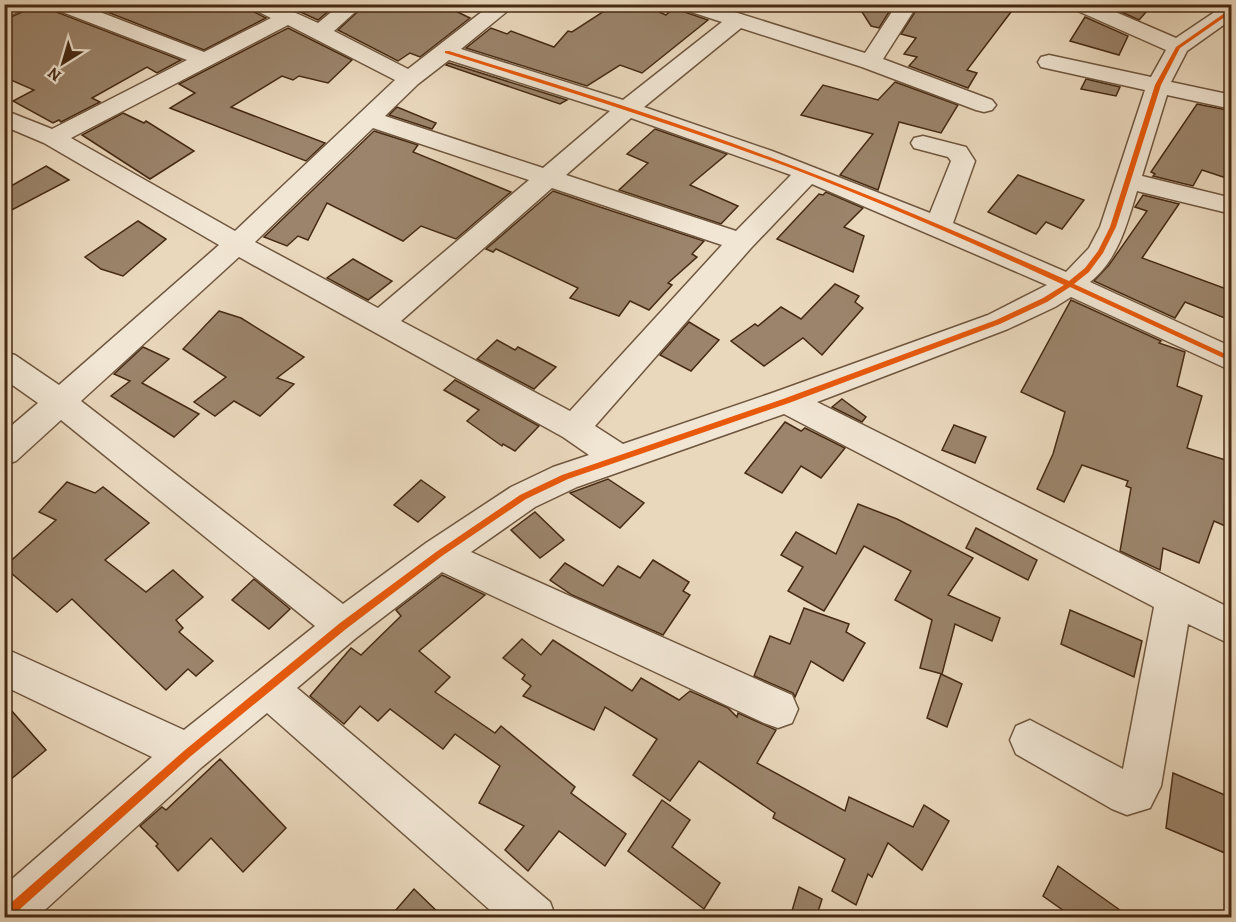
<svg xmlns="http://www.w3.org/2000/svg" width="1236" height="922" font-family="Alegreya,serif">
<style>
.building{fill:#9b846b;stroke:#462a13;stroke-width:1.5}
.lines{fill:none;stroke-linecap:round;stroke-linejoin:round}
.minor-casing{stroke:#6f563e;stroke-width:3}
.minor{fill:#f1e6d4;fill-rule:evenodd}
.cycleway-casing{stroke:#f1e6d4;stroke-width:3}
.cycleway{fill:#e8590c;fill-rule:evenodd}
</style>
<rect width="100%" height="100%" fill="#ead8bd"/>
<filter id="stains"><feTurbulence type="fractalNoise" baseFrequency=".00333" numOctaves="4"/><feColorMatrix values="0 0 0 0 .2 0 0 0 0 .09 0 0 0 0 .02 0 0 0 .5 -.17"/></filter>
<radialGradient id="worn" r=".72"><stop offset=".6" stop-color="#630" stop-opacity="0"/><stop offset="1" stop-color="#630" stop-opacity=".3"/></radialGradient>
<g class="building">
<polygon points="31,4 47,4 51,10 181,60 157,73 147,67 92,98 100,102 61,122 59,120 53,123 13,101 34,90 4,77 4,20 27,10"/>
<polygon points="87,4 246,4 250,10 266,18 204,50"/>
<polygon points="283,4 337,4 318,20"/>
<polygon points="366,4 401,4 411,7 416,4 441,4 470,18 420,57 410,53 398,61 338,30"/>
<polygon points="615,4 641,4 666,15 673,8 708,20 642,73 620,65 587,86 466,48 491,28 507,34 511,31 554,47 568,31 572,32"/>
<polygon points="857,4 894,4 879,28 871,26"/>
<polygon points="920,4 1017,4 967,70 977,73 968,88 909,66 917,57 904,54 916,38 901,34"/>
<polygon points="1104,4 1153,4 1139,20"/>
<polygon points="1085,17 1128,36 1119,55 1070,41"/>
<polygon points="288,28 352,60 328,83 299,76 293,80 282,76 231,107 325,143 306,161 170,108 195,93 179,84"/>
<polygon points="449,63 567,100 560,104 446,65"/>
<polygon points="1086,79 1120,87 1116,96 1081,89"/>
<polygon points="895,82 958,105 941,133 899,122 878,190 840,175 873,134 801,115 823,85 878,100"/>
<polygon points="1197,104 1232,111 1232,180 1202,170 1193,186 1153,176 1155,174 1151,172"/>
<polygon points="397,107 436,123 432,129 389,115"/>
<polygon points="123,113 144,123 146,121 194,151 150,179 82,135"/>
<polygon points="655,129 727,154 690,185 738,206 721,224 619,190 648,163 627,154"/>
<polygon points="374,131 418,145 413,152 511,192 456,239 421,226 403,241 327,203 308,240 298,236 287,246 264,237"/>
<polygon points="46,166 69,180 4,214 4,190"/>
<polygon points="1018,175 1084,200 1062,229 1046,222 1036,234 988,212"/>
<polygon points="553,191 600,207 704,241 692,254 697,257 668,283 672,285 649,310 630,301 619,316 570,298 578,288 496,249 493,252 486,249"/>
<polygon points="826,192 863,208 844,227 864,236 853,272 777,239 819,194 823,195"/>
<polygon points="1143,195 1179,204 1142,258 1232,291 1232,321 1185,302 1175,318 1094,281 1109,265 1147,211 1135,207"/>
<polygon points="138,221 166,239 123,276 101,269 85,257"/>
<polygon points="353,259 392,281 368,300 327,278"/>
<polygon points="835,284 859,296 855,302 863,308 822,355 803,338 764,366 731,341 755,324 758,326 781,307 801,319"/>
<polygon points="1071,300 1161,341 1159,343 1185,352 1177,386 1202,396 1187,448 1232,462 1232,529 1214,521 1199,563 1163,548 1160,570 1120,551 1131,488 1126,486 1128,481 1082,465 1064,502 1037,489 1053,454 1065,412 1021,392"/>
<polygon points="219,311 241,318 304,357 277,378 294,384 260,416 234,401 215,416 194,402 226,377 183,349"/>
<polygon points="689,322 719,340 691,371 660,355"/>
<polygon points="497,340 515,350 518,347 556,367 534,389 477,359"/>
<polygon points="143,347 169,359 142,383 199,414 174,437 111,396 130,381 114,374"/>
<polygon points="455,380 539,426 515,451 503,444 502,446 467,421 479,410 444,390"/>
<polygon points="842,399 866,417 862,422 832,407"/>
<polygon points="785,422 801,431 805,428 845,448 821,478 801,466 782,493 745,473"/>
<polygon points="954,425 986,437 975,463 942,450"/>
<polygon points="608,479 644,503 620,528 570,493"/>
<polygon points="421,480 445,497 418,522 394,505"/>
<polygon points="67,482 95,493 103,487 149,523 105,560 146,592 173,570 203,597 176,620 183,628 179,632 213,661 196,676 188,669 166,690 72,599 57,612 4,567 56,520 39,512"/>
<polygon points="858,504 897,519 973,558 948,595 1000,618 992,641 955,624 942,674 920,668 932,620 895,600 911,571 864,546 824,611 788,591 803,567 781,555 796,532 836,554"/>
<polygon points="535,512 564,540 540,558 511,530"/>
<polygon points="976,528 1037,560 1028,580 966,548"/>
<polygon points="653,560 689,582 683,591 690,595 663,635 572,595 550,580 565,563 603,586 618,566 640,578"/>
<polygon points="442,575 485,595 419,651 450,677 435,692 495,733 501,726 575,787 571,793 626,834 605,866 559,831 528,871 505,850 524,826 479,803 500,766 455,734 443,749 390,709 378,721 360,706 344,724 310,696 351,648 361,655 401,616 396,610"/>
<polygon points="254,579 290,609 269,629 232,600"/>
<polygon points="804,608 849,624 846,632 865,643 843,681 811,661 795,697 793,693 754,676 770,636 790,644"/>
<polygon points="1070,610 1142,641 1134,677 1061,644"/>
<polygon points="522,639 541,655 553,640 632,691 641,678 679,700 690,691 728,708 737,717 738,713 776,730 757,763 845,811 849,797 913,827 924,805 949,821 922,870 888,843 872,877 868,874 856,905 832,891 845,859 773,818 775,813 699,761 670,801 633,775 657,739 605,707 594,730 523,696 531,686 522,679 525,675 503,658"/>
<polygon points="941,674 962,684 947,727 927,718"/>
<polygon points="4,702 46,750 4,785"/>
<polygon points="220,759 286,828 243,872 211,838 178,871 156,846 158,844 140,826 162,807 166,810"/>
<polygon points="1173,773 1232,798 1232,856 1166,828"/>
<polygon points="662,800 690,820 672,847 720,883 704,909 628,851"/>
<polygon points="1058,866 1131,918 1074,918 1043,896"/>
<polygon points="799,887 822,899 816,918 804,918 792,911"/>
<polygon points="414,889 444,918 389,918"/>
</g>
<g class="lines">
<g class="minor-casing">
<g id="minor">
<polygon points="4,4 29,4 26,8 4,18"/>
<path d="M49,4H79L204,52L271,18L251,8L248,4H276L318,23L341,4H364L334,31L408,69L492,4H516L461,49L623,100L722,22L679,8L676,4H709L865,53L897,4H918L883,59L992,100L996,105L992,110L984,112L976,110L862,67L741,28L644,107L772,151L930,213L951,161L948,157L914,148L911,143L914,138L923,136L966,147L975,161L953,223L1066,272L1089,248L1100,227L1145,90L1041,67L1038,62L1041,57L1049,55L1151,77L1166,50L1071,8L1068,4H1097L1176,38L1225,5L1232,4V19L1187,51L1171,82L1232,95V109L1167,95L1142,176L1232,198V214L1137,191C1127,224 1118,260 1090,282L1232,347V371L1071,297L1055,307L1008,329L817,402L1232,609V645L1188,624L1161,786L1150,808L1127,815L1112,809L1016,754L1010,740L1016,726L1030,720L1123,769L1154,607L784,414L577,487L535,507L471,552L792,695L798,709L792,723L778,728L764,723L442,572L356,638L297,688L550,902L556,918H499L267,713L202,767L36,918H4V886L152,757L4,686V648L184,730L315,626L61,420L16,461L4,465V432L38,403L4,379V352L15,355L59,385L219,245L44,143L4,126V110L52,129L187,60L52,8ZM288,25L395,80L235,231L71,138ZM449,60L610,111L543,168L385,116L418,84ZM631,118L791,175L736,231L566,175ZM373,128L529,180L378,308L255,242ZM812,184L1047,285L988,315L775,392L623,444L595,426L751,248ZM552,188L722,245L570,411L401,321ZM239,257L563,437L589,455L553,467L511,487L426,543L343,604L81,401Z"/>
</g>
</g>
<use href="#minor" class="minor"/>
<g class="cycleway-casing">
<path id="cycleway" d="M1232,8V12L1180,48L1161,85L1116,227L1103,253L1089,272L1074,284L1232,357V362L1070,287L1047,302L1000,324L789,403L568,479L526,499L442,556L346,629L191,756L10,918H4V909L185,750L340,623L436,552L520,495L562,475L783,399L996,320L1043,298L1064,285C964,239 864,195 761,157C657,119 551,86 445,53V51H449C555,84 663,117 767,156C870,194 969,237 1069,281L1085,268L1098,251L1110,227L1155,85L1176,47Z"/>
</g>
<use href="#cycleway" class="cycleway"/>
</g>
<rect width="1236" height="922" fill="none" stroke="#ead8bd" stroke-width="24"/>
<rect x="6" y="6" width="1224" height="910" fill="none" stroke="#462a13" stroke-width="3"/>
<rect x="12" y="12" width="1212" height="898" fill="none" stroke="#462a13" stroke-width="1.5"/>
<g transform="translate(63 63) rotate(217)" stroke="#f1e6d4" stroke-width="4.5" paint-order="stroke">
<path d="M0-4.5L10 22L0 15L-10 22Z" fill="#462a13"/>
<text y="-9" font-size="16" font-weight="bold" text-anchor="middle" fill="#462a13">N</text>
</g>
<rect width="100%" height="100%" filter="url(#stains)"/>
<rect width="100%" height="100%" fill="url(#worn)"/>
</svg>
